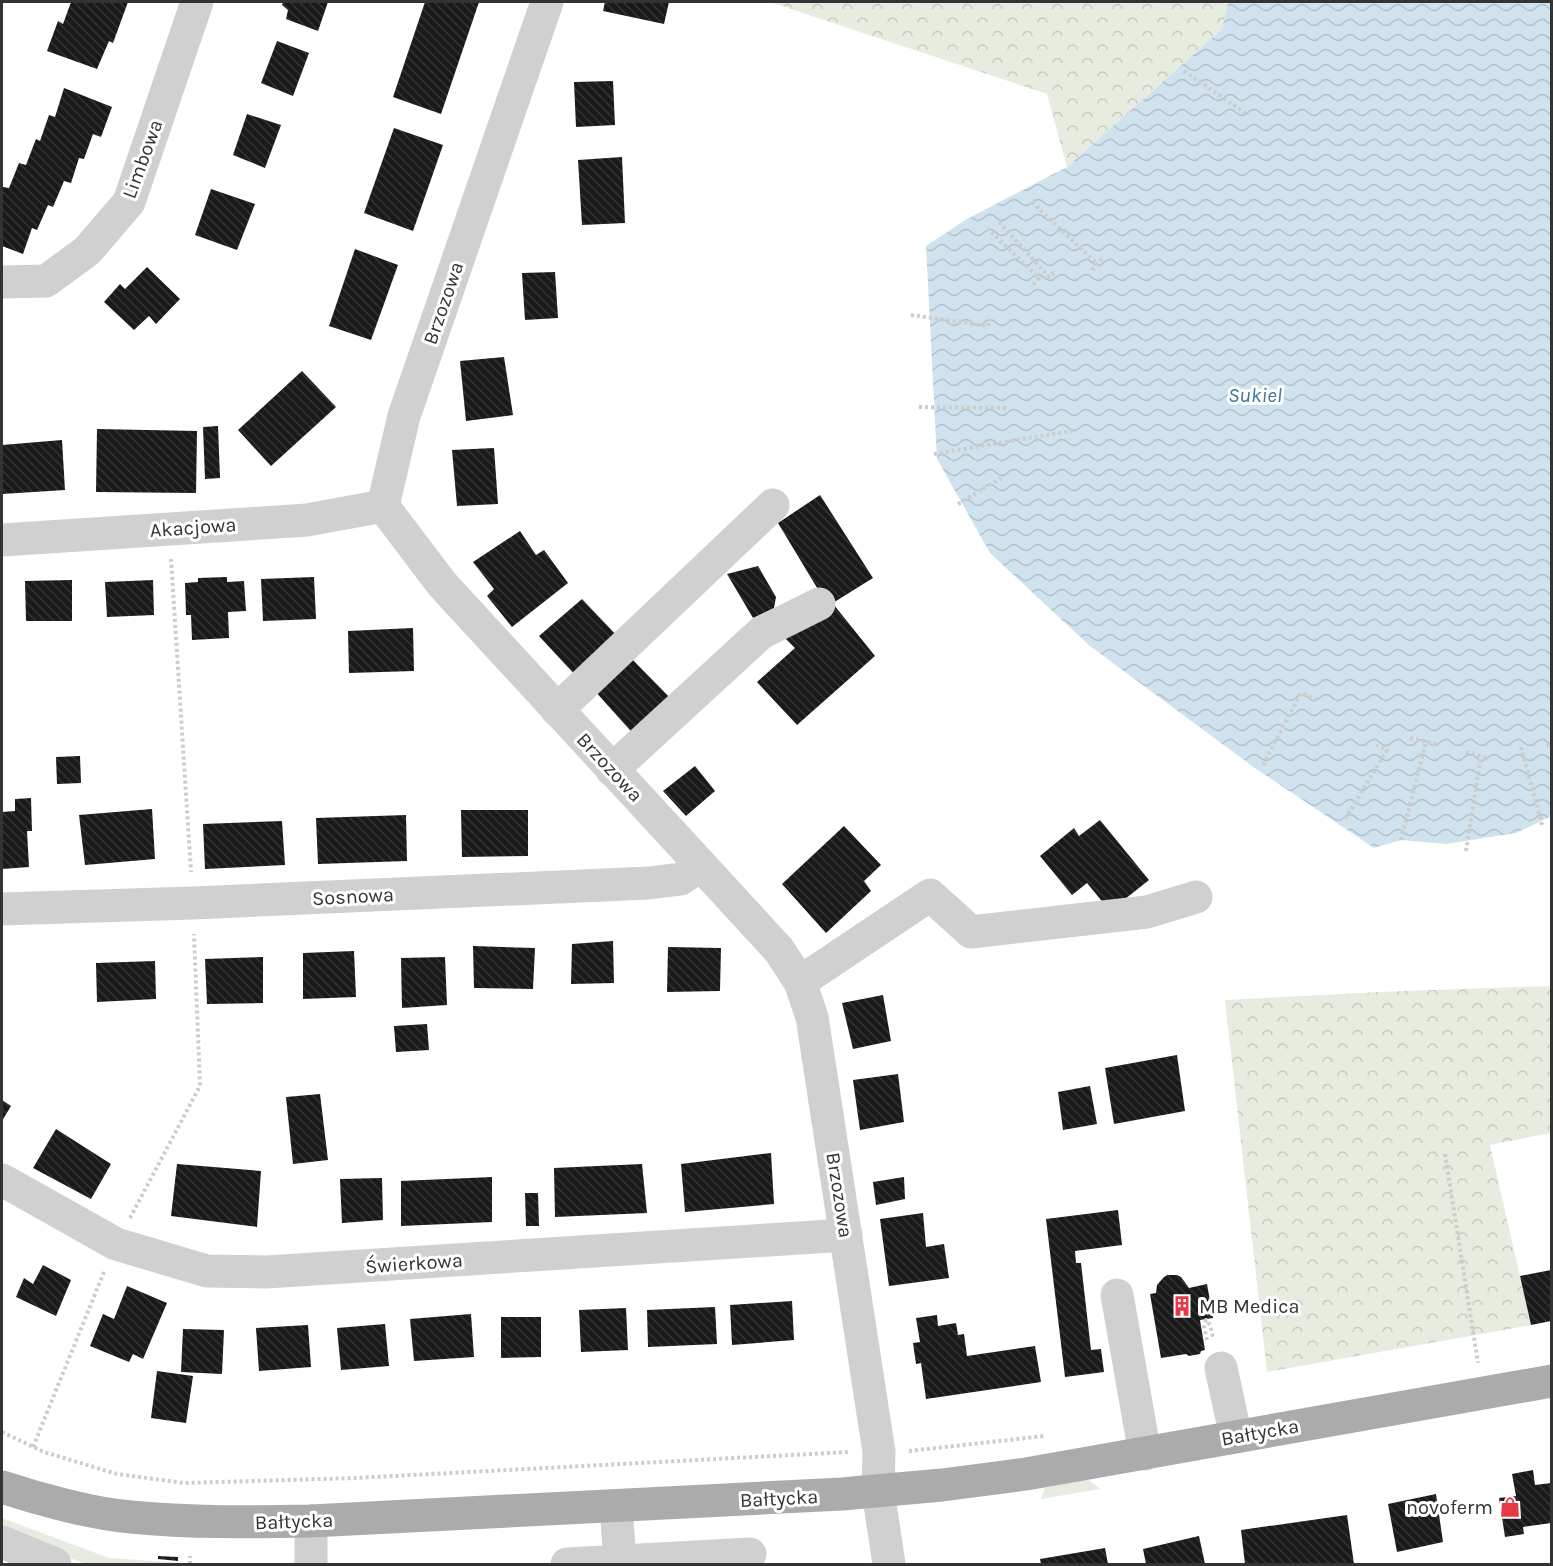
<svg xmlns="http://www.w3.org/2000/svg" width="1553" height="1566" font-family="Karla,sans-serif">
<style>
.grass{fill:#e6ecdf}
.forest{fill:url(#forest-crowns)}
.water{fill:url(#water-waves)}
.building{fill:url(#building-back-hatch)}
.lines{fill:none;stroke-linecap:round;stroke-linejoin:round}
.path{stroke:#cdcdcd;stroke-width:4;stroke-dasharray:3 3;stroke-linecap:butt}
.minor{stroke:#d0d0d0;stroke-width:33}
.major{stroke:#ababab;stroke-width:33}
.labels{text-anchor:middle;stroke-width:6;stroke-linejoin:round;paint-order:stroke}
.street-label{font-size:20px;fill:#333;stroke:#fff}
.poi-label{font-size:20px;fill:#333;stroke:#fff;text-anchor:start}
.water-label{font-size:21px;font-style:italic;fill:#3f7597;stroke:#fff}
</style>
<defs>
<pattern id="forest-crowns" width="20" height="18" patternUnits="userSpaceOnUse" patternTransform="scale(1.5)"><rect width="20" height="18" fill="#e6ecdf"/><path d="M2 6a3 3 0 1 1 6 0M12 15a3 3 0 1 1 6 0" fill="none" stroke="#c6cbc0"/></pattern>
<pattern id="water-waves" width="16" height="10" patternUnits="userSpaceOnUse" patternTransform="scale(1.5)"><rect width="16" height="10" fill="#cfe2ee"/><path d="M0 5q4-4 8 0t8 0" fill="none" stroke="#b2c2cd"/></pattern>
<pattern id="building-back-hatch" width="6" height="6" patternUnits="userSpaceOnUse" patternTransform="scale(1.5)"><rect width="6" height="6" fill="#1a1a1a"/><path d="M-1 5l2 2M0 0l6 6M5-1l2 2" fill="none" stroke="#333"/></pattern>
</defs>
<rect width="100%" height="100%" fill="#fff"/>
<g class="grass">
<polygon points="1086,1478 1100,1489 1041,1499 1045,1488"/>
<polygon points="2,1518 109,1558 196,1564 83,1563 2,1532"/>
</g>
<g class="forest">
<polygon points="770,2 1228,2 1222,29 1067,167 1047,94"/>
<polygon points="1551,986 1551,1133 1490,1145 1531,1325 1267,1372 1225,1000 1378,992"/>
</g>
<polygon class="water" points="1228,2 1551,2 1552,816 1516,833 1446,844 1401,840 1374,848 1252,766 1090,646 990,553 937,459 926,246 967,219 1067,167 1222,29"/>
<g class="building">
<polygon points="71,2 128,2 113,43 109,41 97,69 47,51 58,21 63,24"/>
<polygon points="283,2 328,2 318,31 286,19 288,10 282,5"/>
<polygon points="425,2 479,2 441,114 393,97"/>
<polygon points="605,2 669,2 664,24 603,11"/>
<polygon points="277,41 309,53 293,96 261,83"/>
<polygon points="613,81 615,125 576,127 574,82"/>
<polygon points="64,88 112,107 101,137 93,134 84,159 79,158 71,183 64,181 53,207 48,205 37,230 32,228 23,254 2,246 2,191 3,187 9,188 19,163 26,165 36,139 40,141 49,115 55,117"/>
<polygon points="247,114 281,125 265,168 233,155"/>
<polygon points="394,128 443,145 413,231 364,213"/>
<polygon points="622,157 625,223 582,225 578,160"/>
<polygon points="211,189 255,204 237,250 195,235"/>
<polygon points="355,249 398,265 371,340 329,326"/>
<polygon points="147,267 180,299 156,324 149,316 134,330 104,302 120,284 125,289"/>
<polygon points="555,272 558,318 525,320 522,273"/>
<polygon points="504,357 513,415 466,421 460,361"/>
<polygon points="302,371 336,407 271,466 238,430"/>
<polygon points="218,426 220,478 205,479 203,427"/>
<polygon points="97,429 197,431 196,493 96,492"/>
<polygon points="62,440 65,490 2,494 2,445"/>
<polygon points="494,448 498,504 457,506 452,450"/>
<polygon points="820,495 873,578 828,606 778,523"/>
<polygon points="520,531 536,555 544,550 568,583 512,627 487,596 494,589 473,562"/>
<polygon points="758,566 776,597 774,608 753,618 727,574"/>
<polygon points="227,577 227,582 244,581 246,611 228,612 229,638 192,640 191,615 186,615 185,583 198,582 198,578"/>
<polygon points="314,577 316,619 263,621 261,579"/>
<polygon points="72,580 72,621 26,621 25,581"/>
<polygon points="153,580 154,615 107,617 105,582"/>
<polygon points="582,599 620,639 577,677 539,636"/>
<polygon points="834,605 875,656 797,725 757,682 795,648 782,635"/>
<polygon points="413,628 414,671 349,673 348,631"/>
<polygon points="631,658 676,704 637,738 594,690"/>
<polygon points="80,756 81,783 57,784 56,757"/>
<polygon points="695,766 715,791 686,816 663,791"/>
<polygon points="31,798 32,831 27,831 29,867 2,869 2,812 15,811 15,799"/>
<polygon points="152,809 155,859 85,865 79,815"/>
<polygon points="461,810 528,810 528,856 462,857"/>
<polygon points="406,815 407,861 318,864 316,818"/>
<polygon points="1100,820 1149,880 1110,911 1087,883 1072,895 1040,856 1074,828 1079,836"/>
<polygon points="282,821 285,865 205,869 203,824"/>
<polygon points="844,826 881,865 864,881 871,891 826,933 782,884"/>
<polygon points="613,941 614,983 571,984 572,944"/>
<polygon points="473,946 535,948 533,989 474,988"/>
<polygon points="668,947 721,948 720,991 667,992"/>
<polygon points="354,951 356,997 303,999 303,953"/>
<polygon points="263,957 263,1003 207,1004 205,959"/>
<polygon points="445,957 447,1005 402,1008 401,958"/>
<polygon points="155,961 156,999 97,1002 96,963"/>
<polygon points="883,995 891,1041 853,1049 842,1003"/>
<polygon points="427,1024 429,1050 396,1052 394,1026"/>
<polygon points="1177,1055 1185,1111 1114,1124 1105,1068"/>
<polygon points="898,1074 904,1122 860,1130 853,1080"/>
<polygon points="1090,1086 1097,1124 1063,1130 1058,1092"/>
<polygon points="320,1094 328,1160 293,1164 286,1097"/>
<polygon points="2,1100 11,1106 2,1121"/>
<polygon points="56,1129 111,1164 91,1199 33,1168"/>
<polygon points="771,1153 774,1204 685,1212 681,1164"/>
<polygon points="177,1164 261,1171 257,1227 171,1216"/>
<polygon points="642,1164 647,1213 555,1217 554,1168"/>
<polygon points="492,1177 492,1222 401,1226 401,1181"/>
<polygon points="904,1177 905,1199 876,1205 873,1182"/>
<polygon points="382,1178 383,1220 342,1223 340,1179"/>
<polygon points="525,1193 538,1193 539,1226 526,1226"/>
<polygon points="1118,1210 1122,1245 1075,1251 1076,1263 1081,1263 1091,1350 1101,1349 1104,1372 1065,1377 1046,1219"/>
<polygon points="923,1213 926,1247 944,1244 949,1278 889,1286 880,1219"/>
<polygon points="43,1265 71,1280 56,1316 16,1297 24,1278 33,1284"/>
<polygon points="1551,1270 1551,1321 1531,1325 1520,1276"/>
<polygon points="1167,1275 1177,1275 1181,1277 1189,1288 1207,1284 1213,1318 1200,1320 1205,1350 1201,1351 1200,1354 1189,1356 1186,1354 1161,1358 1150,1294 1156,1293 1157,1285 1163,1278"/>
<polygon points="127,1286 167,1303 143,1359 133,1354 129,1362 90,1346 103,1314 114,1319"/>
<polygon points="792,1301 794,1340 732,1345 730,1305"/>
<polygon points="715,1307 717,1344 648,1347 647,1310"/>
<polygon points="626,1308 628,1350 581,1352 579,1310"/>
<polygon points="471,1314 474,1357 414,1361 410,1319"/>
<polygon points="937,1315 938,1326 956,1323 958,1335 964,1334 967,1356 1035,1346 1041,1382 926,1399 921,1363 916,1364 913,1343 920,1342 916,1318"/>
<polygon points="501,1317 541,1317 541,1357 501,1358"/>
<polygon points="385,1324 389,1366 341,1370 337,1328"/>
<polygon points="308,1325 311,1367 259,1371 256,1328"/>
<polygon points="183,1329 224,1330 222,1374 181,1372"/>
<polygon points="157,1371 193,1376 186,1423 151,1418"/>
<polygon points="1533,1470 1535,1485 1551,1483 1551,1523 1523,1527 1524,1534 1505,1537 1499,1498 1516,1496 1512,1474"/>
<polygon points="1436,1494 1443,1542 1397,1552 1388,1504"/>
<polygon points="1347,1515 1354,1564 1245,1564 1241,1530"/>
<polygon points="1199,1536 1205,1564 1146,1564 1143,1549"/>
<polygon points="1105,1548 1108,1564 1041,1564 1040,1559"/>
<polygon points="158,1556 178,1557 178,1561 158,1559"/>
</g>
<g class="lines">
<g class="path">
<polyline points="1184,71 1248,115"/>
<polyline points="1032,202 1097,264"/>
<polyline points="999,222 1049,277 1056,271"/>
<polyline points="987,228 1039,278 1031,287"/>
<polyline points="1092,270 1103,258"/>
<polyline points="911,315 988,326 990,319"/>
<polyline points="919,407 1007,408"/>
<polyline points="934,454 1077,430"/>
<polyline points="958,504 1001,478"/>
<polyline points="171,559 191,872"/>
<polyline points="1410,738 1439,745"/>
<polyline points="1547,746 1552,744"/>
<polyline points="1521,747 1542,825"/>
<polyline points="1466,752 1487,758"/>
<polyline points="1263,765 1301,693 1317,700"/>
<polyline points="1345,819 1387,750 1376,745"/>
<polyline points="1401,840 1426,742"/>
<polyline points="1466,851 1481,757"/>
<polyline points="1445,1154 1478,1363"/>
<polyline points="130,1218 200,1086 194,934"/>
<polyline points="1207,1340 1204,1326 1206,1320 1210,1325 1213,1338"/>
<polyline points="2,1432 44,1452 117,1474 184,1483 356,1478 848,1452"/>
<polyline points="33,1447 104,1272"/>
<polyline points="909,1451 1045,1436"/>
<polyline points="190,1564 190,1556"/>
</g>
<g class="minor">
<polyline points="547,2 404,416 383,506 442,584 779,950 800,982 812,1017 879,1452 878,1491 889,1564"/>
<polyline points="2,282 46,281 87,251 129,202 197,2"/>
<polyline points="2,540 307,520 383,506"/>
<polyline points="557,710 773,505"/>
<polyline points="612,770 761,633 819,604"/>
<polyline points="2,909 193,903 649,883 681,879 700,865"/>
<polyline points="800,982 930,895 971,932 1147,912 1196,897"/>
<polyline points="2,1180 116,1244 207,1271 266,1272 846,1235"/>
<polyline points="1117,1295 1145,1454"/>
<polyline points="1221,1368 1236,1437"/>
<polyline points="616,1507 620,1561"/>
<polyline points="311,1521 311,1564"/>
<polyline points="2,1542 55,1564"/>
<polyline points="567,1564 750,1554"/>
</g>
<path class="major" d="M2,1487C38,1499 93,1514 131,1517C191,1523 251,1522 311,1521L842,1494L942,1485L1026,1474L1552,1381"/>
</g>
<defs>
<g id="building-bare" transform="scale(1.62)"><path d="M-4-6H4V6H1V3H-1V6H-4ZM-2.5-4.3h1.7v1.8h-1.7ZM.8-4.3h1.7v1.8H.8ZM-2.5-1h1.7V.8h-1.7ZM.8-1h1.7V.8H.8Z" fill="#e63946" stroke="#fff" stroke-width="2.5" paint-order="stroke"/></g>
<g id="shop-bare" transform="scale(1.62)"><path d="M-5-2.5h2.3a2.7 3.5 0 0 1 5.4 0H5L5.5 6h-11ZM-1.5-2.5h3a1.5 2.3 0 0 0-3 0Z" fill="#e63946" stroke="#fff" stroke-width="2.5" paint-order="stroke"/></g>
</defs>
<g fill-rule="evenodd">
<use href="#building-bare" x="1182" y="1306"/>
<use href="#shop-bare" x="1510" y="1507"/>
</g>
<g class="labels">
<g class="street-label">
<text transform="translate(142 159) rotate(-70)" y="7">Limbowa</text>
<text transform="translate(443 303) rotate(-71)" y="7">Brzozowa</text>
<text transform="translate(193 527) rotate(-4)" y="7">Akacjowa</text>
<text transform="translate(610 767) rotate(47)" y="7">Brzozowa</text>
<text transform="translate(353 896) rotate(-3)" y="7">Sosnowa</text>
<text transform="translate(840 1195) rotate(81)" y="7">Brzozowa</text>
<text transform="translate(414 1263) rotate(-4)" y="7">Świerkowa</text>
<text transform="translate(1260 1432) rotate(-10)" y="7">Bałtycka</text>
<text transform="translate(779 1498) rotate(-3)" y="7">Bałtycka</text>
<text transform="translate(294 1521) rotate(-2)" y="7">Bałtycka</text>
</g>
<g class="poi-label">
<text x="1199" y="1313">MB Medica</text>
<text x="1493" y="1514" text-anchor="end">novoferm</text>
</g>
<g class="water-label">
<text x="1255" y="402">Sukiel</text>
</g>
</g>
<rect width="1553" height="1566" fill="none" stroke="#333333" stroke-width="6"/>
</svg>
